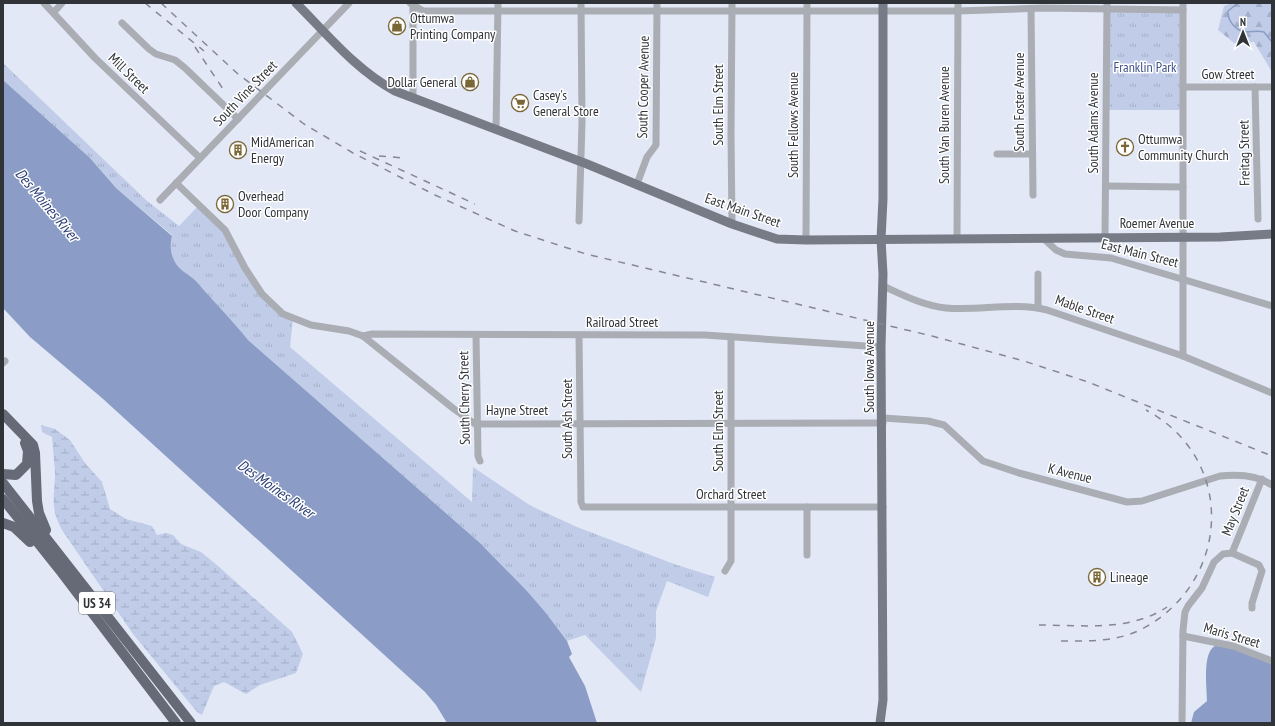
<svg xmlns="http://www.w3.org/2000/svg" width="1275" height="726" font-family="'PT Sans Narrow',sans-serif">
<style>
.grass{fill:url(#grass-tufts)}
.forest{fill:url(#forest-firs)}
.wetland{fill:url(#wetland-marsh)}
.water{fill:#8b9cc6}
.lines{fill:none;stroke-linecap:round;stroke-linejoin:round}
.stream{stroke:#8b9cc6;stroke-width:1.5}
.minor{stroke:#aaadb3;stroke-width:7}
.major{stroke:#777b86;stroke-width:9}
.highway{stroke:#656a76;stroke-width:10}
.rail{stroke:#848891;stroke-width:1.5;stroke-dasharray:7 7;stroke-linecap:butt}
.labels{text-anchor:middle;stroke-width:3;stroke-linejoin:round;paint-order:stroke}
.shield{fill:#fff;stroke:#6e7074;stroke-width:1}
.shield-label{font-size:13px;font-weight:bold;fill:#303338}
.poi-label{font-size:14px;fill:#303338;stroke:#fff;text-anchor:start}
.park-label{font-size:14px;fill:#3e5189;stroke:#fff}
.street-label{font-size:14px;fill:#303338;stroke:#fff}
.water-label{font-size:15px;font-style:italic;fill:#2e4076;stroke:#fff}
</style>
<defs>
<pattern id="grass-tufts" width="24" height="20" patternUnits="userSpaceOnUse"><rect width="24" height="20" fill="#c0cce8"/><path d="M3 7l-1-3M5 7V3M7 7l1-3M15 17l-1-3M17 17v-4M19 17l1-3" fill="none" stroke="#a5b0c8"/></pattern>
<pattern id="forest-firs" width="22" height="20" patternUnits="userSpaceOnUse"><rect width="22" height="20" fill="#c0cce8"/><path d="M5 1l3.5 6h-7zM16 11l3.5 6h-7z" fill="#a5b0c8"/></pattern>
<pattern id="wetland-marsh" width="20" height="14" patternUnits="userSpaceOnUse"><rect width="20" height="14" fill="#c0cce8"/><path d="M1 5h8M5 5V1M11 12h8M15 12V8" fill="none" stroke="#a5b0c8"/></pattern>
</defs>
<rect width="100%" height="100%" fill="#e2e8f6"/>
<g class="grass">
<polygon points="1107,9 1183,10 1183,110 1106,110"/>
<path d="M3,63L146,200L179,226L199,205L225,230L262,294L293,318L290,347L472,502L473,467L531,506L577,527L674,564L715,577L708,597L667,581L656,611V638L641,692L585,635L567,641L527,591L480,543L248,340C231,320 213,301 196,281C189,274 178,270 174,260C170,251 170,244 172,235L116,188L90,158L3,80Z"/>
</g>
<polygon class="forest" points="1232,3 1272,3 1272,72 1254,42 1234,43 1218,30 1224,6"/>
<path class="wetland" d="M41,425L55,429L70,440L85,463L102,482L110,509L126,519L152,526L157,535L166,533L173,535L181,544L201,552L218,566L292,632L303,654L296,673L260,685L246,694L224,682L214,686L202,715L197,712L133,634L62,530C49,506 55,497 55,472C54,460 53,449 52,437L42,432Z"/>
<g class="water">
<path d="M3,80L90,158L116,188L172,236C170,244 170,251 174,260C178,270 189,274 196,281C213,301 232,320 248,340L480,543L527,591L545,612L567,641L572,654L569,657L585,686L597,723H447L436,705L425,692L102,398L30,337L3,308Z"/>
<path d="M1215,646L1228,647L1272,663V723H1191L1194,712L1207,701C1207,687 1202,653 1215,646Z"/>
</g>
<g class="lines">
<path class="stream" d="M1238,3L1228,11C1227,19 1234,28 1241,31C1248,33 1257,30 1264,32L1272,42"/>
<g class="minor">
<polyline points="44,3 95,58 200,158"/>
<polyline points="410,3 423,11 958,11 1043,8 1183,10"/>
<polyline points="413,3 413,98"/>
<polyline points="732,3 731,134 732,224"/>
<polyline points="1031,9 1033,195"/>
<polyline points="54,12 62,3"/>
<polyline points="122,23 149,49 156,54 175,60 185,68 238,119"/>
<polyline points="1183,87 1272,87"/>
<polyline points="1255,87 1258,219"/>
<polyline points="496,130 498,3"/>
<polyline points="997,154 1032,154"/>
<polyline points="176,183 225,230 245,268 262,294 283,314 311,325 349,331 363,336 454,409 475,424 883,423"/>
<polyline points="637,184 647,157 656,145 657,3"/>
<polyline points="1106,186 1183,187"/>
<polyline points="160,200 349,3"/>
<polyline points="579,221 582,123 581,3"/>
<polyline points="1105,237 1107,3"/>
<polyline points="957,238 958,3"/>
<polyline points="1043,238 1056,250 1065,254 1111,258 1272,306"/>
<polyline points="806,240 807,3"/>
<polyline points="1038,274 1038,308"/>
<path d="M883,286C903,295 924,306 946,308C979,311 1015,302 1047,310L1183,356L1272,393"/>
<polyline points="476,335 478,456 480,461"/>
<polyline points="579,335 581,502 583,507 883,507"/>
<polyline points="363,336 372,334 705,335 881,347"/>
<polyline points="1183,356 1183,3"/>
<polyline points="3,363 5,361"/>
<path d="M883,418L928,421L944,425L983,461L1019,473L1127,502L1142,501L1220,476C1238,474 1257,475 1272,485"/>
<polyline points="807,507 807,555"/>
<polyline points="1232,553 1262,479"/>
<polyline points="725,571 731,561 731,337"/>
<polyline points="1183,636 1233,646 1272,661"/>
<polyline points="1182,723 1183,630 1185,612 1188,606 1202,588 1214,562 1223,554 1232,553 1259,565 1262,571 1252,603 1252,608"/>
</g>
<g class="major">
<path d="M296,3C327,34 356,70 395,91L587,164L732,224L777,239L806,240L1220,237L1272,234"/>
<polyline points="880,723 883,700 881,347 883,274 881,239 883,199 883,3"/>
</g>
<g class="highway">
<polyline points="3,414 33,445 35,453 37,501 39,513 46,530"/>
<polyline points="3,474 16,475 27,464 28,451 25,443"/>
<polyline points="3,483 191,723"/>
<polyline points="3,499 62,573 176,723"/>
<polyline points="3,523 14,527 30,542"/>
</g>
<g class="rail">
<polyline points="145,3 204,51"/>
<polyline points="161,3 238,74 304,124 353,153 435,195 515,231 586,254 932,336 1024,361 1088,382 1272,456"/>
<polyline points="195,47 223,89"/>
<polyline points="360,151 475,204"/>
<polyline points="379,156 404,158"/>
<path d="M1039,625C1081,625 1130,632 1167,607"/>
<path d="M1061,641C1089,641 1117,642 1142,629C1231,582 1237,459 1146,410"/>
</g>
</g>
<defs>
<g id="shop-ring" transform="scale(0.9)"><circle r="9.5" fill="#fff" stroke="#7b6736" stroke-width="1.5"/><path d="M-5-2.5h2.3a2.7 3.5 0 0 1 5.4 0H5L5.5 6h-11ZM-1.5-2.5h3a1.5 2.3 0 0 0-3 0Z" fill="#7b6736"/></g>
<g id="supermarket-ring" transform="scale(0.9)"><circle r="9.5" fill="#fff" stroke="#7b6736" stroke-width="1.5"/><path d="M-6-5.5h2.5l.6 2H6L4.5 2H-2.5L-4.4-4H-6ZM-1.5 3.2a1.3 1.3 0 1 0 .1 0ZM3 3.2a1.3 1.3 0 1 0 .1 0Z" fill="#7b6736"/></g>
<g id="church-ring" transform="scale(0.9)"><circle r="9.5" fill="#fff" stroke="#7b6736" stroke-width="1.5"/><path d="M-1.2-6h2.4v3.5h3.3v2.4h-3.3V6h-2.4V-.1h-3.3v-2.4h3.3Z" fill="#7b6736"/></g>
<g id="building-ring" transform="scale(0.9)"><circle r="9.5" fill="#fff" stroke="#7b6736" stroke-width="1.5"/><path d="M-4-6H4V6H1V3H-1V6H-4ZM-2.5-4.3h1.7v1.8h-1.7ZM.8-4.3h1.7v1.8H.8ZM-2.5-1h1.7V.8h-1.7ZM.8-1h1.7V.8H.8Z" fill="#7b6736"/></g>
</defs>
<g fill-rule="evenodd">
<use href="#shop-ring" x="397" y="26"/>
<use href="#shop-ring" x="470" y="82"/>
<use href="#supermarket-ring" x="520" y="103"/>
<use href="#church-ring" x="1125" y="147"/>
<use href="#building-ring" x="238" y="150"/>
<use href="#building-ring" x="225" y="204"/>
<use href="#building-ring" x="1097" y="577"/>
</g>
<g class="labels">
<rect class="shield" x="79" y="592" width="36" height="22" rx="3"/>
<g class="shield-label">
<text x="97" y="608">US 34</text>
</g>
<g class="poi-label">
<text x="410" y="23">Ottumwa<tspan x="410" dy="16">Printing Company</tspan></text>
<text x="457" y="87" text-anchor="end">Dollar General</text>
<text x="533" y="100">Casey's<tspan x="533" dy="16">General Store</tspan></text>
<text x="1138" y="144">Ottumwa<tspan x="1138" dy="16">Community Church</tspan></text>
<text x="251" y="147">MidAmerican<tspan x="251" dy="16">Energy</tspan></text>
<text x="238" y="201">Overhead<tspan x="238" dy="16">Door Company</tspan></text>
<text x="1110" y="582">Lineage</text>
</g>
<g class="park-label">
<text x="1145" y="72">Franklin Park</text>
</g>
<g class="street-label">
<text transform="translate(129 73) rotate(44)" y="5">Mill Street</text>
<text x="1228" y="79">Gow Street</text>
<text transform="translate(643 87) rotate(-89)" y="5">South Cooper Avenue</text>
<text transform="translate(245 93) rotate(-46)" y="5">South Vine Street</text>
<text transform="translate(1019 102) rotate(-90)" y="5">South Foster Avenue</text>
<text transform="translate(718 105) rotate(-90)" y="5">South Elm Street</text>
<text transform="translate(1093 123) rotate(-90)" y="5">South Adams Avenue</text>
<text transform="translate(793 125) rotate(-90)" y="5">South Fellows Avenue</text>
<text transform="translate(944 125) rotate(-90)" y="5">South Van Buren Avenue</text>
<text transform="translate(1244 153) rotate(-91)" y="5">Freitag Street</text>
<text transform="translate(743 210) rotate(19)" y="5">East Main Street</text>
<text x="1157" y="228">Roemer Avenue</text>
<text transform="translate(1140 253) rotate(14)" y="5">East Main Street</text>
<text transform="translate(1085 309) rotate(19)" y="5">Mable Street</text>
<text x="622" y="327">Railroad Street</text>
<text transform="translate(869 367) rotate(-90)" y="5">South Iowa Avenue</text>
<text transform="translate(464 398) rotate(-91)" y="5">South Cherry Street</text>
<text x="517" y="415">Hayne Street</text>
<text transform="translate(567 419) rotate(-90)" y="5">South Ash Street</text>
<text transform="translate(718 431) rotate(-90)" y="5">South Elm Street</text>
<text transform="translate(1070 473) rotate(14)" y="5">K Avenue</text>
<text x="731" y="499">Orchard Street</text>
<text transform="translate(1235 511) rotate(-68)" y="5">May Street</text>
<text transform="translate(1232 635) rotate(16)" y="5">Maris Street</text>
</g>
<g class="water-label">
<text transform="translate(47 205) rotate(50)" y="5">Des Moines River</text>
<text transform="translate(276 489) rotate(35)" y="5">Des Moines River</text>
</g>
</g>
<rect width="1275" height="726" fill="none" stroke="#303338" stroke-width="8"/>
<g transform="translate(1243 32)" stroke="#ffffff" stroke-width="3" paint-order="stroke">
<path d="M0-3L7 15L0 10L-7 15Z" fill="#303338"/>
<text y="-6" font-size="11" font-weight="bold" text-anchor="middle" fill="#303338">N</text>
</g>
</svg>
